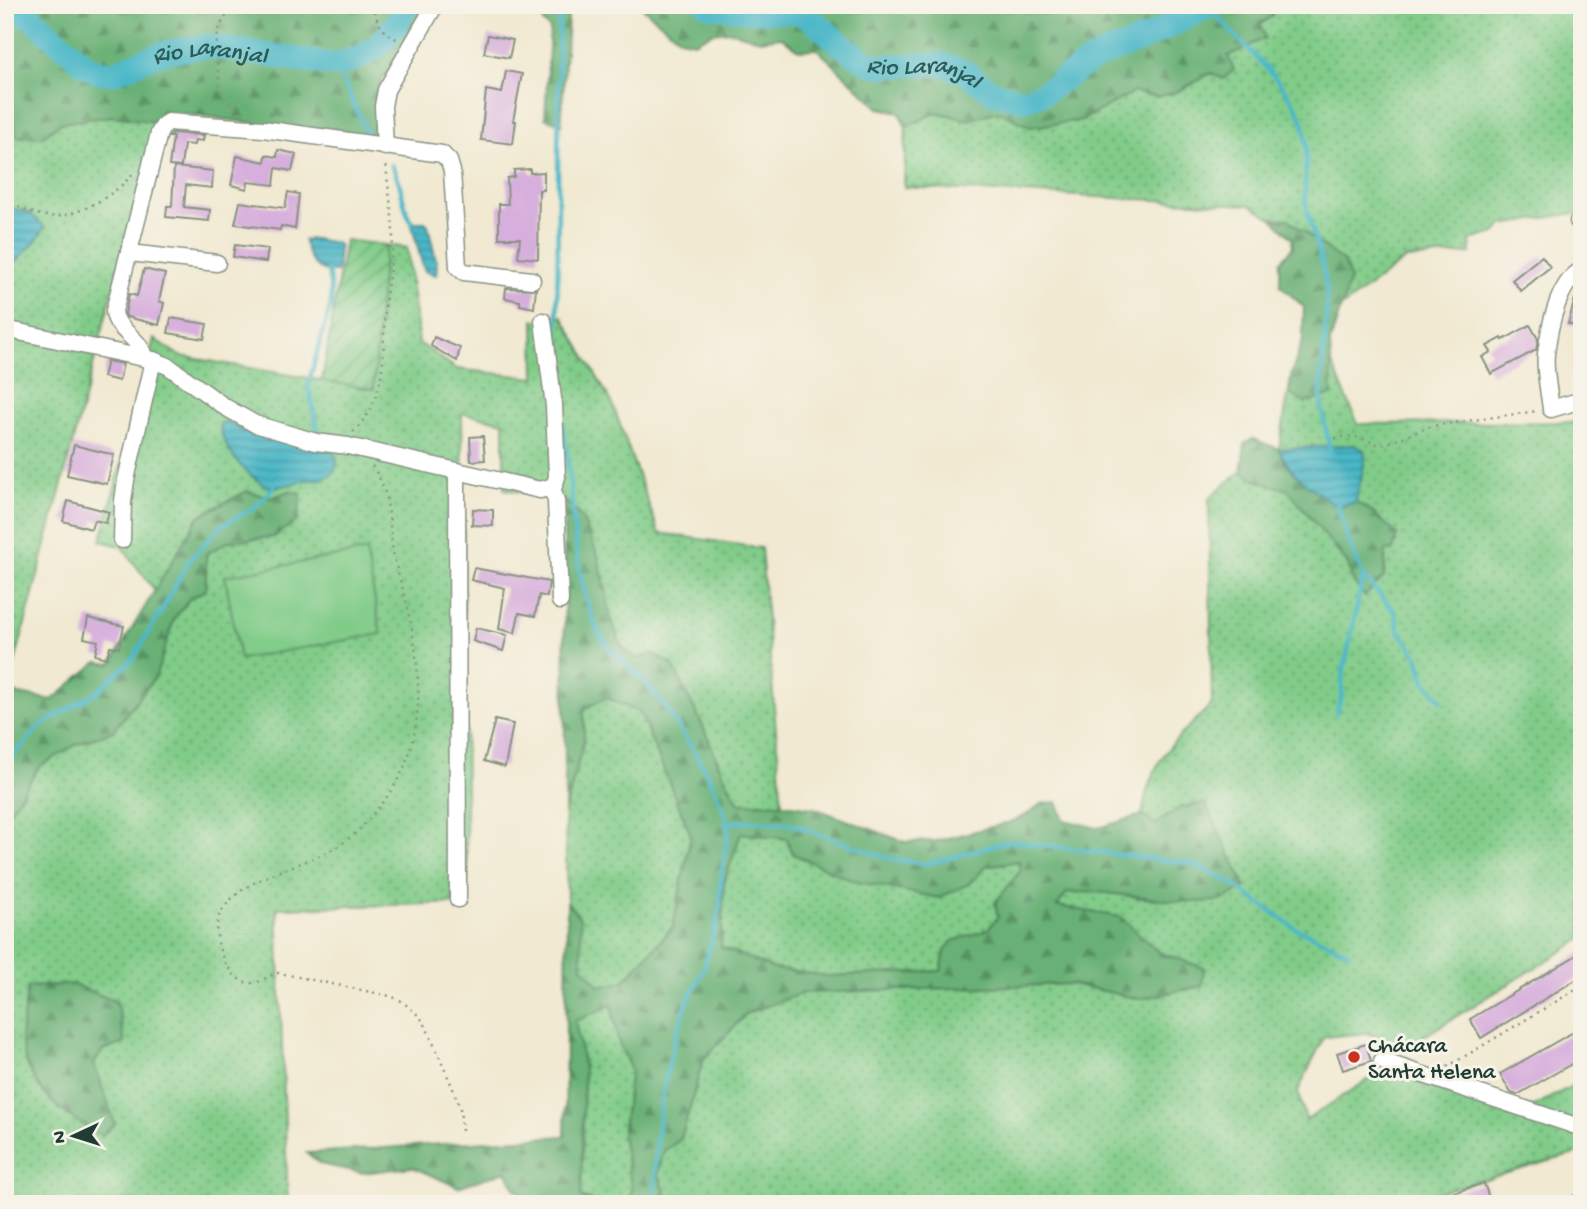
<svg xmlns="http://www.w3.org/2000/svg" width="1587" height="1209" font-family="'Gochi Hand',sans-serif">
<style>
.grass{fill:url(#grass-dots);stroke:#50845e;stroke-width:2}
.forest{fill:url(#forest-firs);stroke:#447654;stroke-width:2;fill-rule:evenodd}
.garden{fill:url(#garden-furrows);stroke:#50845e;stroke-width:2}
.pitch{fill:#81cc89;stroke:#50845e;stroke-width:2}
.water{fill:url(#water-rules);stroke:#347a7e;stroke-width:2}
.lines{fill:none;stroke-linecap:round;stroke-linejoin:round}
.stream{stroke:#4ab7c7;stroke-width:4.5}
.river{stroke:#4ab7c7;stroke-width:24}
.building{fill:#d7afdc}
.minor-casing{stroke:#889382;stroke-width:19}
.path{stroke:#889382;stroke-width:2.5;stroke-dasharray:2 5;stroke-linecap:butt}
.minor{stroke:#fff;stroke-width:16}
.poi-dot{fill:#c8321e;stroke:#f7f3e8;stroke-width:2.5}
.labels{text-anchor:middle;stroke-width:6;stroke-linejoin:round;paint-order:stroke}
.poi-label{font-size:23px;fill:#1f3d34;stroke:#f7f3e8;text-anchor:start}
.water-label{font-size:24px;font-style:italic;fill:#2a5c59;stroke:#f7f3e8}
</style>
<defs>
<pattern id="grass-dots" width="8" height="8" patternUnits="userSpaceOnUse" patternTransform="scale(1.75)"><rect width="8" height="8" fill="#81cc89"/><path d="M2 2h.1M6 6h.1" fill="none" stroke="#69a771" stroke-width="1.8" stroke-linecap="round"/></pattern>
<pattern id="forest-firs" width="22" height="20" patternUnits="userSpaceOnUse" patternTransform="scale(1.75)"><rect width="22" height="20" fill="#68b075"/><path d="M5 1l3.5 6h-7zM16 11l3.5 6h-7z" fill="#559061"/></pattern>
<pattern id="garden-furrows" width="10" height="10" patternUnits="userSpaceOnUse" patternTransform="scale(1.75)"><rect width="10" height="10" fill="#81cc89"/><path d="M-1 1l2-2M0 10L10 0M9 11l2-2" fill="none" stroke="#69a771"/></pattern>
<pattern id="water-rules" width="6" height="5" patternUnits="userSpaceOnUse" patternTransform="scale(1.75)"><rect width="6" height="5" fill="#4ab7c7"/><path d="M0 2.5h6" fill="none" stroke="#3d96a2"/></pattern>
</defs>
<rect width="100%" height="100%" fill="#f7f3e8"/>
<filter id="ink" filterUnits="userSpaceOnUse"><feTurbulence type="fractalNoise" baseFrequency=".0143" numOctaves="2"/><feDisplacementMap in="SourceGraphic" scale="14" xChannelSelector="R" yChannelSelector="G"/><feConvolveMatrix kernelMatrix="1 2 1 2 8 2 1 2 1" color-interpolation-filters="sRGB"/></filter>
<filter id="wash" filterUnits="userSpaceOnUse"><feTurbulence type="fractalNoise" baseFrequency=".00686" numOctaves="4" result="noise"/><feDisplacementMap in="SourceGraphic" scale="28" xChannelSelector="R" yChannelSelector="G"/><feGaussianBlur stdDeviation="1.57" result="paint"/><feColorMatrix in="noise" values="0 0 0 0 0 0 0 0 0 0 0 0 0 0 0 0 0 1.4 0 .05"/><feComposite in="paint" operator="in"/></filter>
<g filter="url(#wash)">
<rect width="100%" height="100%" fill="#f1e9d1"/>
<g class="grass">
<path d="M1274,5H1582V212L1503,225L1495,233L1470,240L1471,253L1406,259L1339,309L1330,342V359L1358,424L1582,422V939L1403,1049L1368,1033L1324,1037L1298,1091L1306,1120L1386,1068L1521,1113L1582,1081V1152L1397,1204H670L658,1173L664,1151L681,1139L703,1060L747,1013L803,993L1071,984L1140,999L1202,986L1204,968L1158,952L1121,918L1057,906L1067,893L1092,891L1150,899L1181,807L1156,825L1142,815C1150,758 1174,742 1212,704L1209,498L1241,471L1245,443L1253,439L1279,449L1292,373L1303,339L1304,307L1280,285V262L1293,247L1292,238L1272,218L1250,205L904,187L906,127L937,112L968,120L998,111L1030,127L1082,120L1134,91C1142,93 1153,98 1161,96C1209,88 1235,42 1272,16Z"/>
<polygon points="5,102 42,137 60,123 112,116 157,122 5,700"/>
<path d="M386,245L407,248L419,343L457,369L535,378L534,320L554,321L562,316L612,403L659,533L761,548L782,804L739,803L723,774L700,720L672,664L638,659L622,647L610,618L606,590L583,519L564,500L504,489V422L462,413L467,903L277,908L288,1204H144L125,1199V1204H5V819L39,767L77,744L113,731L155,677L174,619L190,598L206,590V554L229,541L274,537L289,491L271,498L247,491L199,516L156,592L121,546L101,541L154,339L180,356L373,389C379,341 378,293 386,245Z"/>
<polygon points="606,697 641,713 691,835 673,927 623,982 600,986 581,967 580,918 567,902 565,811 584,740 584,709"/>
<polygon points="741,833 787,839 971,883 986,866 1019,861 1020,871 995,903 998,917 987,930 952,941 945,951 941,971 828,976 774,969 721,948 724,883"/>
<polygon points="613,1004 618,1041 631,1070 622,1135 632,1190 629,1204 602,1204 581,1197 584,1068 575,1020"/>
</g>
<g class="forest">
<polygon points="5,5 428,5 378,87 379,140 169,112 162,116 157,122 112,116 60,123 42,137 17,137 8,105 5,102"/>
<polygon points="544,5 569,5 561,124 545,118 550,29 543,22"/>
<path d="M639,5H1003C1032,14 1042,21 1069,5H1274L1272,16L1260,24L1265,38L1228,56L1234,70L1223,79L1211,73L1178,91L1158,97L1134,92L1082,120L1030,127L998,111L968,120L937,112L906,127L899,112L879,108L817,49L799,50L781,37L760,40L730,31L712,33L694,42L680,39Z"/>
<polygon points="1272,218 1288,219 1345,263 1350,280 1330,342 1332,395 1305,403 1289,393 1292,373 1303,339 1304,307 1280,285 1280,262 1293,247 1292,238"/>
<polygon points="1253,439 1279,449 1285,464 1338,508 1356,502 1369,509 1397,534 1393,551 1386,550 1384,577 1365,596 1353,582 1348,564 1288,490 1255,480 1242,471 1245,443"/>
<polygon points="247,491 271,498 289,491 301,493 298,520 274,537 229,541 206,554 206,590 190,598 174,619 156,676 113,731 77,744 39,767 5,819 5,700 8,692 52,700 97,662 111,664 199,516"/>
<path d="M564,500L583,519L598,556L606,590L610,618L622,647L638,659L651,653L672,664L700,720L723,774L739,803L782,804L814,808L905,842L937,841L1011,822L1026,815L1041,804L1057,802L1064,820L1098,828L1142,815L1156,824L1181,807L1205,803L1246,887C1237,892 1226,900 1216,901C1166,906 1116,888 1067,893L1057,906L1121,917L1158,952L1204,968L1202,986L1140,999L1071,984L803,993L747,1013L703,1060L681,1139L664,1151L658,1173L670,1204H629L632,1190L622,1135L631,1070L618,1041L612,1005L575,1021L584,1068L581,1197L602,1204H535L516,1190L506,1171L458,1187L412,1167L363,1173L320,1164L307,1153L565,1136L567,902L580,918L582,966L600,986L623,982L673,927L691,835L640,713L606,697L584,709V740L565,811ZM741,833L787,839L793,854L853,881L939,898L971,883L986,866L1019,861L1020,871L995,903L998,917L987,930L952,941L945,951L941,971L828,976L774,969L721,947L724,883Z"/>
<path d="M73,984L117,1002L125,1043L103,1050L94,1064L115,1124L101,1136C63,1114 31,1093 22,1046C19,1031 26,1003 28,987Z"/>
</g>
<path class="garden" d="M345,240L386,245C378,293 379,341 373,389L322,381Z"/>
<polygon class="pitch" points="366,551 381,634 240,659 225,576"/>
<g class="water">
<polygon points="5,207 28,212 45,227 36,241 5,273"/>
<polygon points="414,222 425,222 428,225 437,265 436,275 426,272 423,267 412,226"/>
<path d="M314,239L337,243L339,246L337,272C315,273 308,259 304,240Z"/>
<path d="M225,422C235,423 240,432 249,433C276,437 303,444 330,450L336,456L337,465L333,473L323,479L306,480L272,489C249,478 222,451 220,424Z"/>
<path d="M1354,445L1364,450C1368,461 1357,488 1356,502L1338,508C1315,490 1291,477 1279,449Z"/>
</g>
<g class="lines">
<g class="stream">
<path d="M1209,6C1237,43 1277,70 1298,111C1312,138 1304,166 1305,194C1307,226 1324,255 1326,287C1329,323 1321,358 1321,393C1321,413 1327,432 1330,451"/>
<polyline points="782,10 782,5"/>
<polyline points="336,65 368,136"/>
<path d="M391,165C403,181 401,206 412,224"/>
<polyline points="557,370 559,5"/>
<path d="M562,424C576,490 569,564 596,627C606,650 628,664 645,682C670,710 720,786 727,823C730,839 724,854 722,870C720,882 721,894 720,907C716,926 710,949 704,968C699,981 690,993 686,1006C664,1065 652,1141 656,1204"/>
<polyline points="319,435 308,385 331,304 331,290 328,270"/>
<polyline points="1363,576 1395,612 1399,631 1418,657 1425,681 1442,701"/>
<polyline points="1336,713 1342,696 1342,679 1363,576 1349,542 1337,505"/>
<polyline points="5,765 40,726 98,691 133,659 165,605 188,562 221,526 254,508 274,487"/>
<polyline points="727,823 758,821 791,824 890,859 927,864 1010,841 1194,864 1231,883 1295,928 1348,952"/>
</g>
<g class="river">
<path id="s1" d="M9,5L34,20L86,66L98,72L113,73L161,53L205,46L336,65C373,56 390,39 407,5"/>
<path id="s2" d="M707,5L752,11L797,12L811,19L843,46L869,63L881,66L941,64L965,72L994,93L1024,100L1043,93L1093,59L1146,38L1211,5"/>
</g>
</g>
<g id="blocks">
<g class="building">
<polygon points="488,35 513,40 509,58 484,53"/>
<polygon points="506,71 522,74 513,121 516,121 513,144 481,140 486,90 502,93"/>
<polygon points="172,133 204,135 203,141 195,140 194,145 184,144 181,167 169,166 173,137 169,137"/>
<polygon points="278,150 296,154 292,171 276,168 274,185 248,182 247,189 231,185 237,156 265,162 266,155 277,157"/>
<polygon points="174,167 213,171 212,188 186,185 184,207 210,210 209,221 166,217 167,206 172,206"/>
<polygon points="530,169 530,173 544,172 544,190 539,190 538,259 518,257 520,238 499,238 499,204 508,204 507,178 514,177 514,170"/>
<polygon points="288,192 299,194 295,229 281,226 280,230 235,224 240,202 285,208"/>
<polygon points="235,245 268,249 266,262 233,257"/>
<polygon points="1542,256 1550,267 1521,291 1512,280"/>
<polygon points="144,269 165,274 159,301 164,303 159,325 127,317 125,314 129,294 137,296"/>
<polygon points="506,288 536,289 534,308 520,305 520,301 505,298"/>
<polygon points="1578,288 1582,288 1582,327 1568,324"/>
<polygon points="171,318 207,324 204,339 168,333"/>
<polygon points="1530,325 1538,339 1536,350 1491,374 1482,357 1491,352 1487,346 1502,338 1503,340"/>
<polygon points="434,337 460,348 457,361 431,346"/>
<polygon points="107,361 123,364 119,381 103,377"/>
<polygon points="483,436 485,460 471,461 470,437"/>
<polygon points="74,445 114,455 107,484 67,475"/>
<polygon points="68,501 109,512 106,523 94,520 91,529 63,521"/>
<polygon points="473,509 493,510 493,526 472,525"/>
<polygon points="474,568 549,582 547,597 539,595 535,616 519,613 515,633 499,629 505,588 471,580"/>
<polygon points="88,618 124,626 119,648 110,646 107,658 95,655 98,641 84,638"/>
<polygon points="476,628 507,635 503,651 473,641"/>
<polygon points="495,720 513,724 505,767 484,761"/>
<polygon points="1582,952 1582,976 1481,1038 1470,1019"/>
<polygon points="1582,1027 1582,1058 1517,1095 1511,1093 1500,1074"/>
<polygon points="1366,1044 1371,1061 1343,1070 1337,1053"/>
<polygon points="1484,1183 1491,1204 1456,1204 1452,1193"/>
</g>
</g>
</g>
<g filter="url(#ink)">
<use href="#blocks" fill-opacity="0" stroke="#889382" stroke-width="2"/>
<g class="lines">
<g class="minor-casing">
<g id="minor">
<polyline points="385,147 383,106 386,90 435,5"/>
<polyline points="1578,221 1582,225"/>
<polyline points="130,253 217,263"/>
<path d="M1582,270C1558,282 1549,328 1546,354C1544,371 1549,391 1551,409L1582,400"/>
<polyline points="5,329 153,360 168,366 225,407 255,424 316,442 348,446 540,490 554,486 557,477 554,406 543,321"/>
<path d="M144,358C141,337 115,331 114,311L159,133L164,125L168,122L263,129L442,154L449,161L452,171L458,267L464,272L532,280"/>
<polyline points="457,473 458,899"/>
<polyline points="549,489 554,494 556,501 560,601"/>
<polyline points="122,540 123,501 126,480 153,360"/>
<polyline points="1382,1061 1582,1128"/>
<polyline points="1576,1204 1582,1201"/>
</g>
</g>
<g class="path">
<path d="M235,5C228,13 221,22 218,33C215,42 218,84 222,92C226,100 233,107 241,112"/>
<polyline points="371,5 381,28 399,41"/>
<path d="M5,202C18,206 35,215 47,216C73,220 118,194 133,173"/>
<path d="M353,432C389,398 382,350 385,306C387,282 393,260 393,236C393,211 387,186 386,161"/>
<polyline points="1335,438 1348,436 1361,438 1377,444 1385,444 1432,426 1537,411"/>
<path d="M372,466C392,492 388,526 394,557C398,575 404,591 408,609C422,676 428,745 383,802C372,815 361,830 347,840C310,868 243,872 220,914C209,933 226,982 250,983C261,984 268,974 279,973L390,996L400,1000L415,1012L424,1022L452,1086L460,1108L462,1131"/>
<polyline points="1447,1067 1582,986"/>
</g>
<use href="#minor" class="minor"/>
</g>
</g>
<circle class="poi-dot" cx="1354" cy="1057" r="7"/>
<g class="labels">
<g class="poi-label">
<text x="1368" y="1052">Chácara<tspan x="1368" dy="26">Santa Helena</tspan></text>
</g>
<g class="water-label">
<text dy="8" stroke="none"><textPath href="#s1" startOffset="228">Rio Laranjal</textPath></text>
<text dy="8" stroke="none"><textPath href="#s2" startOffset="236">Rio Laranjal</textPath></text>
</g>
</g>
<rect width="1587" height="1209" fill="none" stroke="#f7f3e8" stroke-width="28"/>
<g transform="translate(74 1136) rotate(266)" stroke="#f7f3e8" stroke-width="5" paint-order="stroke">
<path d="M0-5L12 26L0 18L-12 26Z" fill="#1f3d34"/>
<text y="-10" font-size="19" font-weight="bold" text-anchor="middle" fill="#1f3d34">N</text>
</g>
</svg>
